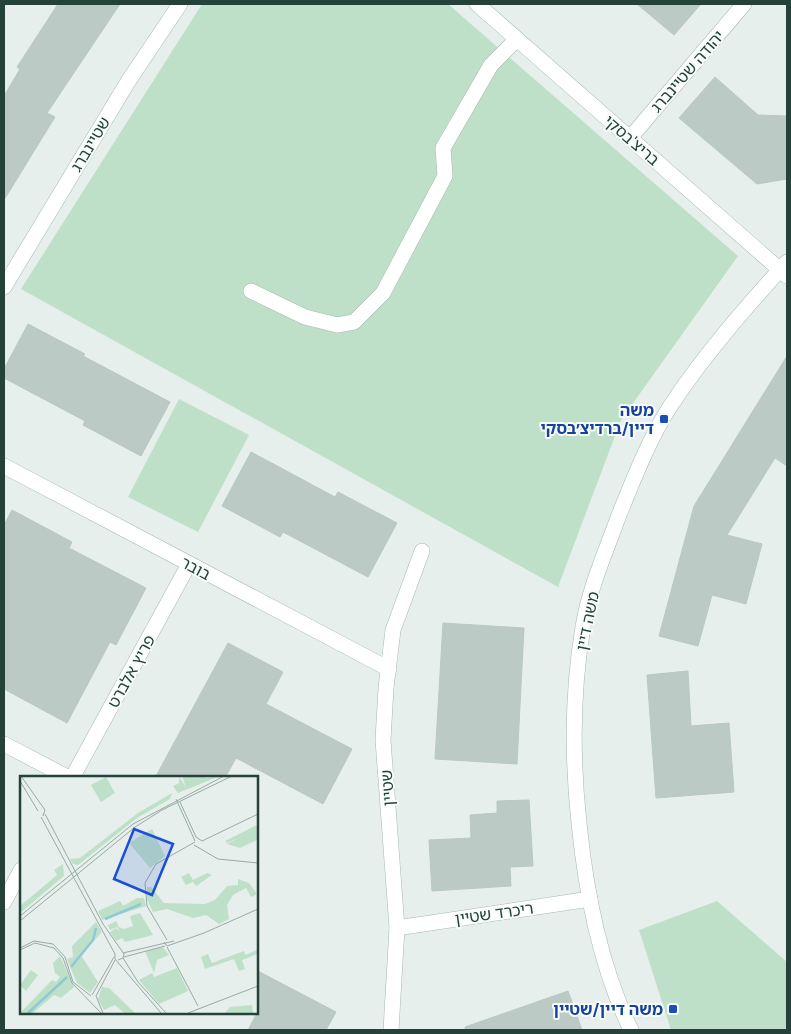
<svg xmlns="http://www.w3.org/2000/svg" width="791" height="1034" font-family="'DM Sans','Noto Sans Hebrew',sans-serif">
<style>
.green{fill:#bfe0c8}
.building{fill:#bbcac4;stroke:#b8c9c2}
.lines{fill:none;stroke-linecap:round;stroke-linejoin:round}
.minor-casing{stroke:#a8b8b2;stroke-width:16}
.tertiary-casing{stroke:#a8b8b2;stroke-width:16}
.minor{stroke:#fff;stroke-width:15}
.tertiary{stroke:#fff;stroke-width:15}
.transit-dot{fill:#1a4fb4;stroke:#f7fbf9;stroke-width:2}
.labels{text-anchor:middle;stroke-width:4;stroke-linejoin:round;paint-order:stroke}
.street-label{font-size:16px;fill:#24423a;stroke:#f7fbf9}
.transit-label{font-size:16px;font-weight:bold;fill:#164399;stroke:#f7fbf9;text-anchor:end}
.inset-river{fill:none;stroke:#8ec9d4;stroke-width:2.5}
.inset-road{fill:none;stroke:#98aaa4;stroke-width:1}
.view{fill:#1d4ed8;fill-opacity:0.15;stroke:#1d4ed8;stroke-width:2.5}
.inset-edge{fill:none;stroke:#24423a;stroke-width:2.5}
</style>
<rect width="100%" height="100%" fill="#e6efeb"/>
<g class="green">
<polygon points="202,4 448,4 738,256 621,420 558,587 21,289"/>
<polygon points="179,399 249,435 198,532 128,497"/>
<polygon points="717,901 787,962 787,1030 671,1030 639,930"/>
</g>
<g class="building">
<polygon points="58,4 120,4 47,113 55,117 4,200 4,96 20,69 17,67"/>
<polygon points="637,4 701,4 674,35"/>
<polygon points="715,77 758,115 787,116 787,179 757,184 679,118"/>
<polygon points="28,324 85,354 83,356 170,402 141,456 83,425 85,421 4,378 4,369"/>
<polygon points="787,356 787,466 775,458 727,535 762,544 746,604 712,595 698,646 659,636 694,506"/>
<polygon points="251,452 335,497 338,492 397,523 368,577 283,532 280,537 222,506"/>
<polygon points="12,510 72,542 69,548 146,588 116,645 110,642 67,723 4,689 4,525"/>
<polygon points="443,623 524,628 517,764 435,759"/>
<polygon points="228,643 283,672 266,704 352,749 323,804 236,758 225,778 155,778"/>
<polygon points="688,671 691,726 729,723 734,792 656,798 647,675"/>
<polygon points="529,800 533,866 510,867 511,886 432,891 429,840 471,838 470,815 497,813 497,801"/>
<polygon points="256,970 336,1012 326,1030 248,1030 256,1015"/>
<polygon points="568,991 582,1030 465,1030 465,1027"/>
</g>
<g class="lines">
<g class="minor-casing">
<g id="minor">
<polyline points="477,4 787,276"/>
<polyline points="630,138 744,4"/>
<polyline points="4,287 129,80 180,4"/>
<polyline points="251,291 305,317 337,325 354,322 383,293 445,176 443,148 491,65 517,39"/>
<polyline points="4,466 389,669"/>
<polyline points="4,744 69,778"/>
<polyline points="72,778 189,564"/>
<polyline points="4,902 21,870"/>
<polyline points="397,928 590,899"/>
<polyline points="391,1030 397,928 383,740 386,688 393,630 422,551"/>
</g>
</g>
<g class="tertiary-casing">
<path id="tertiary" d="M631,1030C600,966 586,894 579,823C572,758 572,692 583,627C589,589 606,551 619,515C634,478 649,439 671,405C705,354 746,307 787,262"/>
</g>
<use href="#minor" class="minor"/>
<use href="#tertiary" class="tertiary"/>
</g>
<g class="transit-dot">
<rect x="659" y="414" width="10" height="10" rx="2.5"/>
<rect x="668" y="1004" width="10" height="10" rx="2.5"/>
</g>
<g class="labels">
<g class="street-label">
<text transform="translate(687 71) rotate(-49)" y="6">יהודה שטיינברג</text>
<text transform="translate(632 140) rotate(41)" y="6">בריצ'בסקי</text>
<text transform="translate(90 144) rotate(-59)" y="6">שטיינברג</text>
<text transform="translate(196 568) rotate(28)" y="6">בובר</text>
<text transform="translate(587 621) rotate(-78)" y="6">משה דיין</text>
<text transform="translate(131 671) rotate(-61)" y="6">פריץ אלברט</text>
<text transform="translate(387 788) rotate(-94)" y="6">שטיין</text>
<text transform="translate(494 913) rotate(-8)" y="6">ריכרד שטיין</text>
</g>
<g class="transit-label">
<text x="654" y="416">משה<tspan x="654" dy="18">דיין/ברדיצ׳בסקי</tspan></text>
<text x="663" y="1015">משה דיין/שטיין</text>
</g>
</g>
<g transform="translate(20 776)">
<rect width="238" height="238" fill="#e6efeb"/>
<path d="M162,0H187L185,2L200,0L158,17L153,10L159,7V1L166,11ZM86,1L95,17L81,26L71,9ZM152,17L150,23L117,42L58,89L53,88L50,83L60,82L118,37ZM237,49V64L220,72L207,68L219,62L207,67L205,65ZM132,53L145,80L130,92L109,67ZM43,88L44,100L0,137V130L37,99L34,94ZM169,97L173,104L187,97L192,99L176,110L173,106L166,109L161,101ZM218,103L229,107L237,118L231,121L226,112L213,119L207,129L209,143L199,148L186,139L173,142L147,133L133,136L127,123V111H131L144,127L185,128L195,124L207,110L218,109ZM117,122H124L126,130L82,144L78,135L100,125L103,130ZM120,137L133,159L105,166L102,162L96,165L90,156L96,152L100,156L97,151L90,154L88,149L96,145L99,151L104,153L113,150L110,140ZM76,146L82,156L61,179L78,206L70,217L57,207L47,183L53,181L52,170ZM143,171L149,179L137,184L134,197L125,175ZM237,174V178L222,184L225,193L219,195L214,183L185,193L181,181L188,178L192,187L224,175L225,179ZM40,180L54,211L41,222L34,219L13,237H0L32,204L36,206L40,201L35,197L33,187ZM157,192L168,215L139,228L119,204L132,197L134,201ZM11,194L18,199L6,215L0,209ZM82,211L89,212L115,237H104L95,229L84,234L78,223ZM232,229L233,237H205L210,231Z" fill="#bfe0c8"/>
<path class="inset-river" d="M85,143L121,128M51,191L73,164L76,152M8,237L47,201"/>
<path class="inset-road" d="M1,0L25,34L23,40M0,5L18,35M156,23L175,65M160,26L176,61L182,65M25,38L83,148L104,178L103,182L98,184M21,41L95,178M182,65L238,38M174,69L198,83L238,87M0,140L113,48L204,0M0,145L115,51L142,34L212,0M147,164L127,130L125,107L136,88L175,66M144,166L147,170L184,157L238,133M147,171L178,230M0,172L14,165L33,168L45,181L53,206L71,220M0,174L15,167L34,172L43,182L52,207L81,237M103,177L154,165M95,178V183L141,237M104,181L145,170M103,182L118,206L146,237M72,219L94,181M83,237L76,220L95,184M168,237L238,210"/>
<path class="view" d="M114,53L153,68L132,119L94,103Z"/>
<rect width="238" height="238" class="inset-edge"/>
</g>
<rect width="791" height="1034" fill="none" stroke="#24423a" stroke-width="10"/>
</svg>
